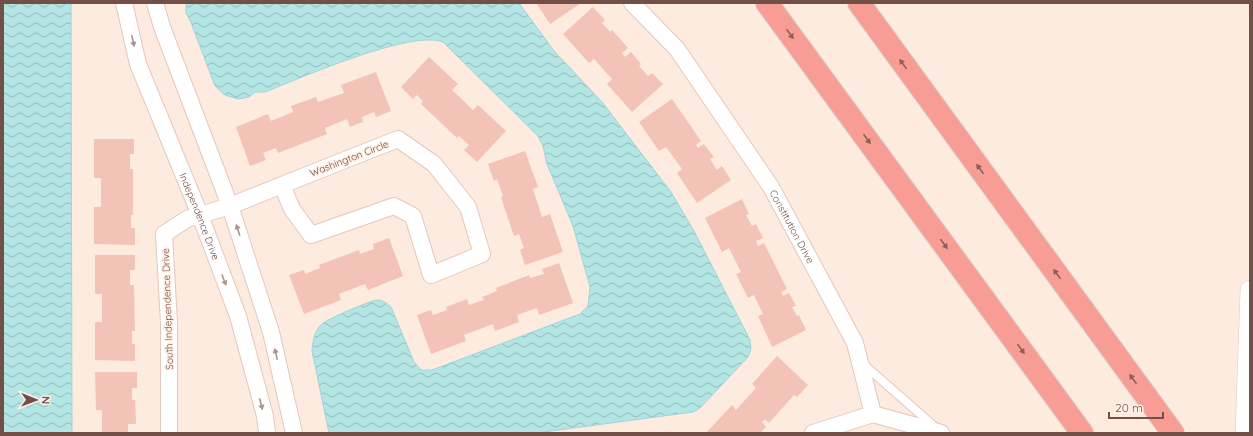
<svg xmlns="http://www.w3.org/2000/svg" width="1253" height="436" font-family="Quicksand,sans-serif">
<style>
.water{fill:url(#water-waves);stroke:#9ad7d6}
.building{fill:#f2c3b6}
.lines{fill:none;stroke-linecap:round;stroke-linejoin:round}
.service-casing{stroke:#e2c8be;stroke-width:10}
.minor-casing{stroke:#e2c8be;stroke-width:18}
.tertiary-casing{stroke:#e2c8be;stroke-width:20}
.motorway-casing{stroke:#d8cecb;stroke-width:24}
.service{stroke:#fff;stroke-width:8}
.minor{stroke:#fff;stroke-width:16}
.tertiary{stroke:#fff;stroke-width:19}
.motorway{stroke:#f89d94;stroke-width:22}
.oneway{fill:#8d5f56}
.oneway2{fill:#aa9591}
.labels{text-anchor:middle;stroke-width:3;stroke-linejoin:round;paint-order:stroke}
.street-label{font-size:10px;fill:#724f47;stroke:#fff0e5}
</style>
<defs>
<pattern id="water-waves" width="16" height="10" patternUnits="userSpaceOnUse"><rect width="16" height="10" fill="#b3e5e4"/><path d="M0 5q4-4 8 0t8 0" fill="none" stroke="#96bcbb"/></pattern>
</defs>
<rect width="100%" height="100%" fill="#fcebde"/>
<g class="water">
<polygon points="3,3 71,3 72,433 3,433"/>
<path d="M186,3H519L554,51L602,102L671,192L694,231L750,340L751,349L748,357L700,408L693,412L536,433H329L312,351C313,341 314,332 321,325C326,319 370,301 377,300C383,300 386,303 391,307L414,362L421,370H432L580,314L588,306L590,287L573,226L547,164L543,146L538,136L443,42C412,29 298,79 265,92H255L249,97L238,99L225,95L215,86L190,20L186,13Z"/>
</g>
<g class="building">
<polygon points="536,3 581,3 550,24"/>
<polygon points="593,7 605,20 602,23 610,32 612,30 628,48 622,53 625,57 631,52 641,64 639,66 648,76 652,73 663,84 632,112 607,84 612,79 594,59 589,63 563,34"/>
<polygon points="429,57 458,84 452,90 473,110 478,105 506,131 477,162 464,150 469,145 459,136 457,138 421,104 423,101 417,95 413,99 401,87"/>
<polygon points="376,72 391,111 376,117 374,112 362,117 363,122 350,127 347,119 325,128 327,134 278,153 276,148 263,153 266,160 250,166 236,127 268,114 271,121 293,112 291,106 316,97 318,102 344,93 341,85"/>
<polygon points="672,99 701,141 696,145 698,148 704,144 714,157 710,159 717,170 722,166 731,180 697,203 677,173 682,169 666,147 659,151 639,122"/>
<polygon points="94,139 134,139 134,154 130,154 130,169 133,169 133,215 131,215 131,228 135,228 135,245 94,244 94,207 101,207 101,178 94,178"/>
<polygon points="525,151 538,187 533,189 542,217 550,214 563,252 525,265 520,250 524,248 519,234 514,236 501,197 503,196 497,179 494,181 488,164"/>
<polygon points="742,199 749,214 746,215 752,226 756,224 763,238 756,241 758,246 764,243 787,289 781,292 783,296 789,293 796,306 792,307 797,316 799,315 806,330 772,347 758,316 763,314 754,295 748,298 736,274 741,272 729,248 722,252 705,218"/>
<polygon points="389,238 403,276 368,290 365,284 339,294 341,300 304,314 289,275 304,270 305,274 320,268 319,265 359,250 360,254 374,249 373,244"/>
<polygon points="95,255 135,255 135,270 130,270 130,285 134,285 135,331 132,331 132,344 135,344 135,361 95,360 95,322 102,322 102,294 95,294"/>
<polygon points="559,263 573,303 539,315 537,308 517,315 519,322 495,331 493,324 464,335 466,341 431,354 417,315 431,310 433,315 447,310 446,307 467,299 469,305 484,300 482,297 497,291 496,288 529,275 530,278 544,274 542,269"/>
<polygon points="777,356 808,385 797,397 794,395 769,423 765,419 762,422 766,427 760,433 706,433 732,405 736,410 756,388 752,384"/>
<polygon points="95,372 137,372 137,388 132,388 132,400 135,400 136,424 128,424 128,433 102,433 102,410 96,410"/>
</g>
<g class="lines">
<g class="service-casing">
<polyline id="service" points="862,363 936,428"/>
</g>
<g class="minor-casing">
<g id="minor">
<path id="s1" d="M124,3L138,64L200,215L238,316L265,416L267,433"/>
<polyline points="155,3 162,27 230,206 271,332 294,433"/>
<path id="s2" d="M632,3L677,49L771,187L855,343L873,414L941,433"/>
<polygon points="398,139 434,164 468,207 482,254 431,275 413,216 394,206 311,235 292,209 282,185"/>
<polyline points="169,433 169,323 164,234 187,219 230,206 282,185"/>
<polyline points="813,433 873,414"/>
</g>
</g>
<g class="tertiary-casing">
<polyline id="tertiary" points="1245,433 1250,290"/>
</g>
<g class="motorway-casing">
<g id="motorway">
<polyline points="767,3 1082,433"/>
<polyline points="859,3 1173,433"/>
</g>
</g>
<use href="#service" class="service"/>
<use href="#minor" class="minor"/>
<use href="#tertiary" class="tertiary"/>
<use href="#motorway" class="motorway"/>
</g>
<defs><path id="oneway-solid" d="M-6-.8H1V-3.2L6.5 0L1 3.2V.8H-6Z"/></defs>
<g class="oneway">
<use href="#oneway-solid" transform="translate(790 34) rotate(54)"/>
<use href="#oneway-solid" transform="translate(903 64) rotate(-126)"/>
<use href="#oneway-solid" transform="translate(867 139) rotate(54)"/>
<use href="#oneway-solid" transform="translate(980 169) rotate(-126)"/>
<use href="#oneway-solid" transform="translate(944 244) rotate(54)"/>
<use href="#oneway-solid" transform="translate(1057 274) rotate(-126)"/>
<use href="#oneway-solid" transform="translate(1021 349) rotate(54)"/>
<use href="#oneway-solid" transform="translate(1133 379) rotate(-126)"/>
</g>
<g class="oneway2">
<use href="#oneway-solid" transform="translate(133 41) rotate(77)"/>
<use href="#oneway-solid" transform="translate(238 230) rotate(-108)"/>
<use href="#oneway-solid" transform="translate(224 280) rotate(69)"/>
<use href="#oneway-solid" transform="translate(276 354) rotate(-103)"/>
<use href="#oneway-solid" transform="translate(261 404) rotate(75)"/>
</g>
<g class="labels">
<g class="street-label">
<text transform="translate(349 158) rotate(-21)" y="4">Washington Circle</text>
<text dy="4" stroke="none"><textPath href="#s1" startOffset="227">Independence Drive</textPath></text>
<text dy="4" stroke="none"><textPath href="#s2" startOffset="276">Constitution Drive</textPath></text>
<text transform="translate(167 309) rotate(-92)" y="4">South Independence Drive</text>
</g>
</g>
<rect width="1253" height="436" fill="none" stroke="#724f47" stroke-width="8"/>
<g transform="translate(36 400) rotate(91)" stroke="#fff0e5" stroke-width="3" paint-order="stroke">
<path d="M0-3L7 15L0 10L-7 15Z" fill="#724f47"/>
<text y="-6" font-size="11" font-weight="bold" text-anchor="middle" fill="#724f47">N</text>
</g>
<path d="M1109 412v6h54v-6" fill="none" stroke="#724f47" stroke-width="2"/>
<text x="1115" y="412" font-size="12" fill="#724f47" stroke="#fff0e5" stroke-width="3" paint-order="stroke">20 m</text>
</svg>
